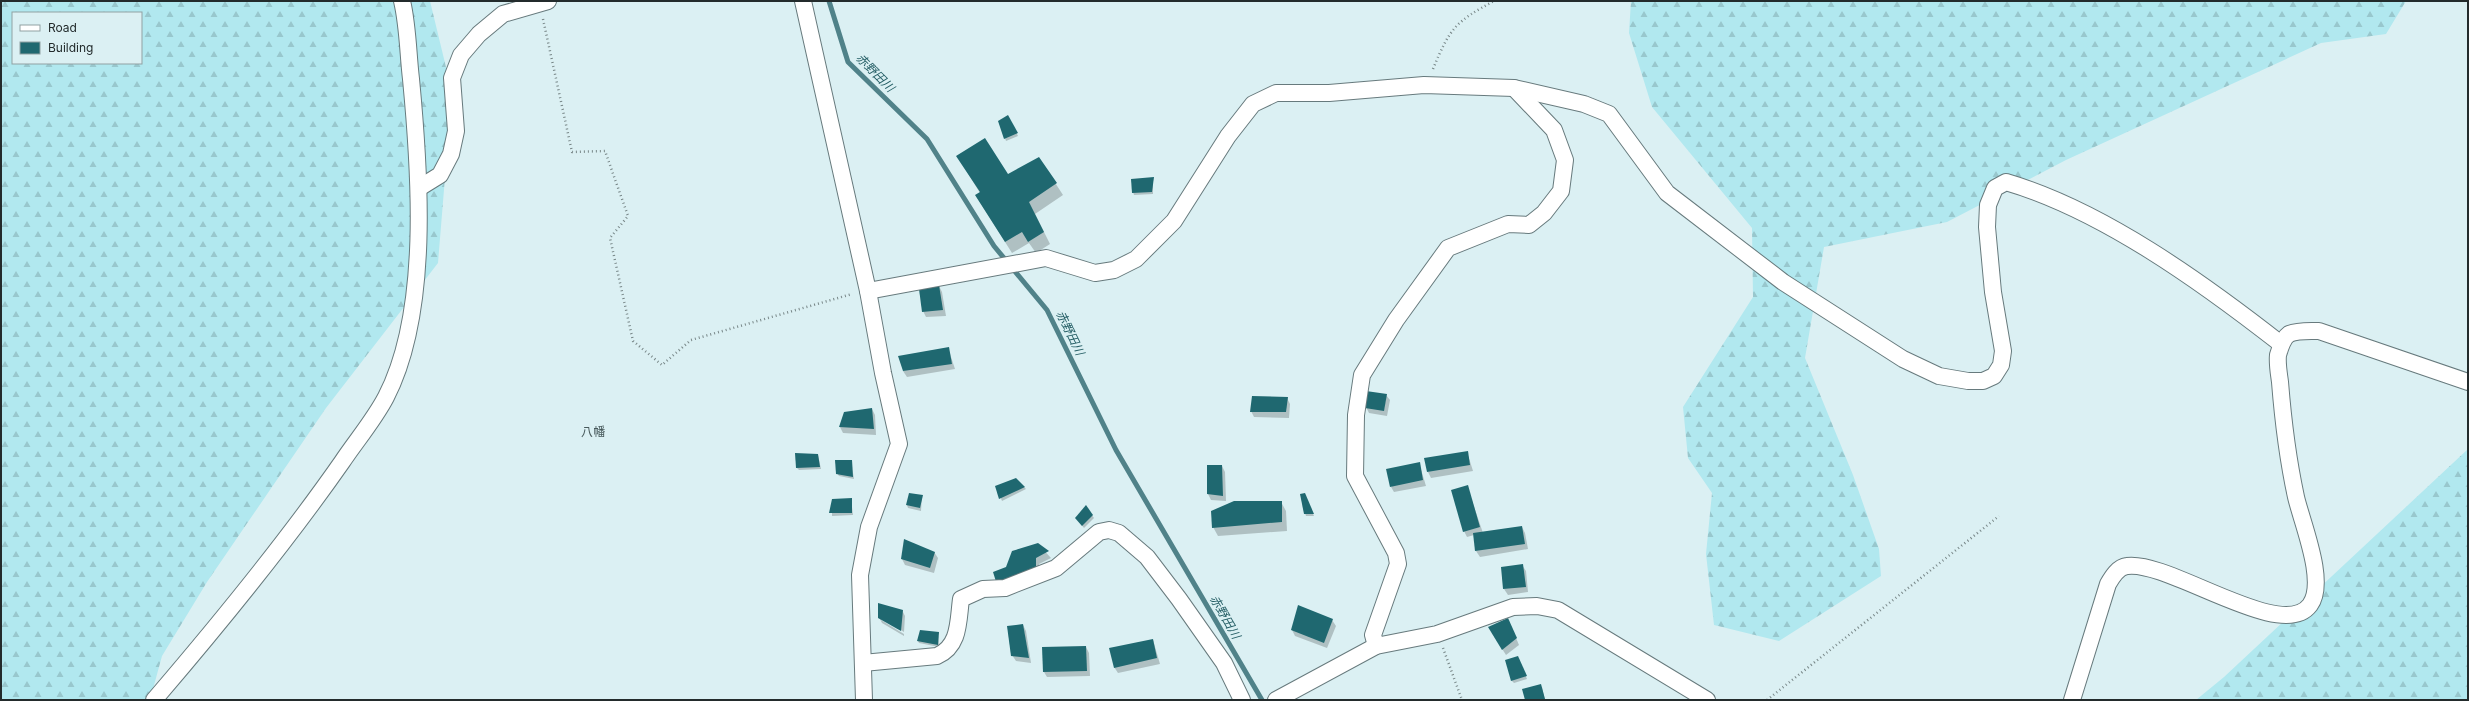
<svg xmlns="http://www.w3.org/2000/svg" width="2469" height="701" font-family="Inter,'Noto Sans JP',sans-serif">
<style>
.forest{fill:url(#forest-firs);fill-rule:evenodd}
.shadow{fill:#0003}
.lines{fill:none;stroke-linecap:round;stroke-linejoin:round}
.stream{stroke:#508289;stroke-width:5}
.building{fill:#1f6870}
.street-casing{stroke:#677a7d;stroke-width:18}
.path{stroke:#788788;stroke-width:2.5;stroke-dasharray:1 3;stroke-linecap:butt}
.street{stroke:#fff;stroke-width:16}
.labels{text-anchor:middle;stroke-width:4;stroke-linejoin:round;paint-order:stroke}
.water-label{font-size:12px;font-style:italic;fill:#265f66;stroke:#dbf0f3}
.neighbourhood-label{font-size:12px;fill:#47595b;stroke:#dbf0f3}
</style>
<defs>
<pattern id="forest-firs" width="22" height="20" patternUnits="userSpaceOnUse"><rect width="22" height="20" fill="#b1e8ef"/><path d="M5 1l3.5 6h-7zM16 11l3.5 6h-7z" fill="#98c7cd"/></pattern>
</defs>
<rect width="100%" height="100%" fill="#dbf0f3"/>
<g class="forest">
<path d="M1,1H430L452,92L438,263L326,408L207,582L162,656L150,700H1ZM13,13H141V63H13Z"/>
<polygon points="1631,1 2406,1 2386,34 2321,43 2066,160 1947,222 1824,247 1805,358 1853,475 1879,549 1881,576 1779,641 1714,625 1706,554 1712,493 1688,458 1683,407 1753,297 1752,228 1652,107 1629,33"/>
<polygon points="2468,449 2468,700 2196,700 2224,677"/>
</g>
<g class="shadow">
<polygon points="1008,116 1018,136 1006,141 1005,138"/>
<polygon points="1039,158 1063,195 1035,214 1050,244 1036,253 1029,243 1012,253 976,196 980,193 964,167 1008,176"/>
<polygon points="1153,178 1153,194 1134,195 1133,192"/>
<polygon points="939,286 942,292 946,316 926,317 923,311"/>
<polygon points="948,348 955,369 907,377 903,371"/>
<polygon points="1386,395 1390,400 1387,416 1369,413 1366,407"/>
<polygon points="1287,398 1290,404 1289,418 1254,417 1251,411"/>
<polygon points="872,409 875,415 876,435 843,433 840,427"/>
<polygon points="1467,452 1473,471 1431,478 1428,472"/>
<polygon points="818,455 821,469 799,470 797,468"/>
<polygon points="851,461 854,479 839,476 837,473"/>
<polygon points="1419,463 1426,486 1394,492 1391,487"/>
<polygon points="1208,466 1222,466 1225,472 1226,501 1211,500 1208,494"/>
<polygon points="996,486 1024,487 1026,489 1002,501"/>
<polygon points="1467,486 1483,533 1522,527 1525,533 1528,549 1480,557 1476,551 1474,535 1467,537 1464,531"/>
<polygon points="922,496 921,511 908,508 907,505"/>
<polygon points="1306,497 1314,516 1306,516 1305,513"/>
<polygon points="851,499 853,515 832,516 832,500"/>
<polygon points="1281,502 1286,511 1287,531 1218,536 1213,527"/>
<polygon points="1086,507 1094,518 1084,528 1076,518"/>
<polygon points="1038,544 1051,558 1039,564 1039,579 1007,568"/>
<polygon points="934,552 938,558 934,573 905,565 902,559"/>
<polygon points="1522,565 1526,571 1528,592 1508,595 1504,589"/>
<polygon points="902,610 905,616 904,632 881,618 881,620 904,634 904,636 882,623 879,617"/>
<polygon points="1508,619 1519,645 1506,655 1492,633"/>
<polygon points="1332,620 1336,626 1327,648 1295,636 1292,630"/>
<polygon points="1023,625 1026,631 1031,663 1016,661 1012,655"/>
<polygon points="938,633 939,647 919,643 918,641"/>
<polygon points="1153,640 1160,664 1118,673 1114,667"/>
<polygon points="1086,647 1089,653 1090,676 1047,677 1044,672"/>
<polygon points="1519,660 1527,679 1514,683 1512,681"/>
<polygon points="1542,687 1545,700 1526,700 1523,690"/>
</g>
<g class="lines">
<polyline class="stream" points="829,1 848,62 927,139 994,246 1047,310 1116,450 1262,700"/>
</g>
<g class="building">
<polygon points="1008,115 1018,133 1004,139 998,121"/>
<polygon points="985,138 1008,174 1039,157 1057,183 1029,202 1044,232 1028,242 1022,232 1005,242 975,195 980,192 956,156"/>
<polygon points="1154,177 1152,192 1132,193 1131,179"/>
<polygon points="939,285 943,310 922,312 919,289"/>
<polygon points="949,347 952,364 903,371 898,356"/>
<polygon points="1366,391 1387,394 1384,411 1365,408"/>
<polygon points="1252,396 1288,397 1286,412 1250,412"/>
<polygon points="872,408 874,429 839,427 844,412"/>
<polygon points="1468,451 1470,465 1427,472 1424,458"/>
<polygon points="795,453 818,454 820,467 796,468"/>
<polygon points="835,460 852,460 853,477 836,474"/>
<polygon points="1420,462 1423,480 1390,487 1386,469"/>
<polygon points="1207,465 1222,465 1223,496 1207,494"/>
<polygon points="1016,478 1025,487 999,499 995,486"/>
<polygon points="1468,485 1480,527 1463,532 1451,490"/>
<polygon points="909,493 923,495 920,508 906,505"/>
<polygon points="1305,493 1314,514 1304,514 1300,494"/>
<polygon points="852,498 852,513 829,513 832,499"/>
<polygon points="1234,501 1282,501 1282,522 1212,528 1211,511"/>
<polygon points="1086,505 1093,515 1082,526 1075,518"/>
<polygon points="1522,526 1525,544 1475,551 1473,533"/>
<polygon points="904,539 935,552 930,568 901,559"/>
<polygon points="1038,543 1049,551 1036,558 1036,573 998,588 993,572 1006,567 1012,551"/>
<polygon points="1523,564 1526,587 1503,589 1501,567"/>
<polygon points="878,603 903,610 901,631 878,618"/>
<polygon points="1298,605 1333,619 1324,643 1291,630"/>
<polygon points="1508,618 1517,638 1502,650 1488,627"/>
<polygon points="1023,624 1029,658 1011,656 1007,626"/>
<polygon points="920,630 939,632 938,645 917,641"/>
<polygon points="1153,639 1157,658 1114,668 1109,648"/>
<polygon points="1086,646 1087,671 1043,672 1042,647"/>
<polygon points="1518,656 1527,676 1511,681 1505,660"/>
<polygon points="1541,684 1545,699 1525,700 1522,689"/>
</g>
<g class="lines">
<g class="street-casing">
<g id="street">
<polyline points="803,1 868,291 883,373 899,444 869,527 860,575 864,700"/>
<polyline points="419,188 440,175 451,154 456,131 452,78 461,55 479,34 503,14 548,1"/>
<path d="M868,291L1046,258L1095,273L1114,270L1136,259L1174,221L1228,136L1253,104L1276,93H1329L1424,85L1514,88L1584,104L1609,114L1667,193L1783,282L1903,359L1939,376L1968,381H1983L1994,376L2001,365L2003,351L1993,292L1987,227L1988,205L1995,188L2006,182C2102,210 2203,283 2281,344"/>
<polyline points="1376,646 1373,635 1398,564 1396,553 1355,476 1356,415 1362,375 1396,320 1448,248 1508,224 1529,225 1544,213 1561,191 1565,160 1554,130 1514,88"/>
<path d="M863,663L937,656C960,646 958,621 961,599L983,589L1005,588L1056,568L1099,532L1109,530L1119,533L1147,557L1179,599L1224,663L1242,700"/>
<path d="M154,700C220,623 284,545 342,462C356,441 374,420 386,397C430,312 420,173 411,79C408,54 408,26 402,1"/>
<polyline points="1276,700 1376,646 1437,634 1513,607 1537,606 1558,610 1707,700"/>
<path d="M2072,700L2108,584C2112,577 2118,567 2127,566C2169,560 2282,643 2310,605C2327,582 2302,523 2296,497C2288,460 2283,420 2280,382C2279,374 2277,364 2278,355C2280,348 2283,338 2289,334C2298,330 2310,331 2319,331L2468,382"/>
</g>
</g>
<g class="path">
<polyline points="543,19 572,152 605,151 628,216 610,238 633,341 662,365 691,340 852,294"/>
<path d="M1433,69C1450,28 1455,22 1494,1"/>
<polyline points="1443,648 1462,700"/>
<polyline points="1767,700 1999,516"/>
</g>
<use href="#street" class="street"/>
</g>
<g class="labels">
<g class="water-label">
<text transform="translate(875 73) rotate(45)" y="4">赤野田川</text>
<text transform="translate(1070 333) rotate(64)" y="4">赤野田川</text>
<text transform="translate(1225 617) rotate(60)" y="4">赤野田川</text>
</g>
<g class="neighbourhood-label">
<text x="593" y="436">八幡</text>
</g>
</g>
<rect width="2469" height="701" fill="none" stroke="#232b2c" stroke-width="4"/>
<rect x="12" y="12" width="130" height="52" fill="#dbf0f3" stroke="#91a1a3"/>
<rect x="20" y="25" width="20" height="6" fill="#ffffff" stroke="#91a1a3"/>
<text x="48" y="32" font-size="12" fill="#232b2c">Road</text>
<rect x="20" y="42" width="20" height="12" fill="#1f6870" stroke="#91a1a3"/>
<text x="48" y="52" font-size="12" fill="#232b2c">Building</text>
</svg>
